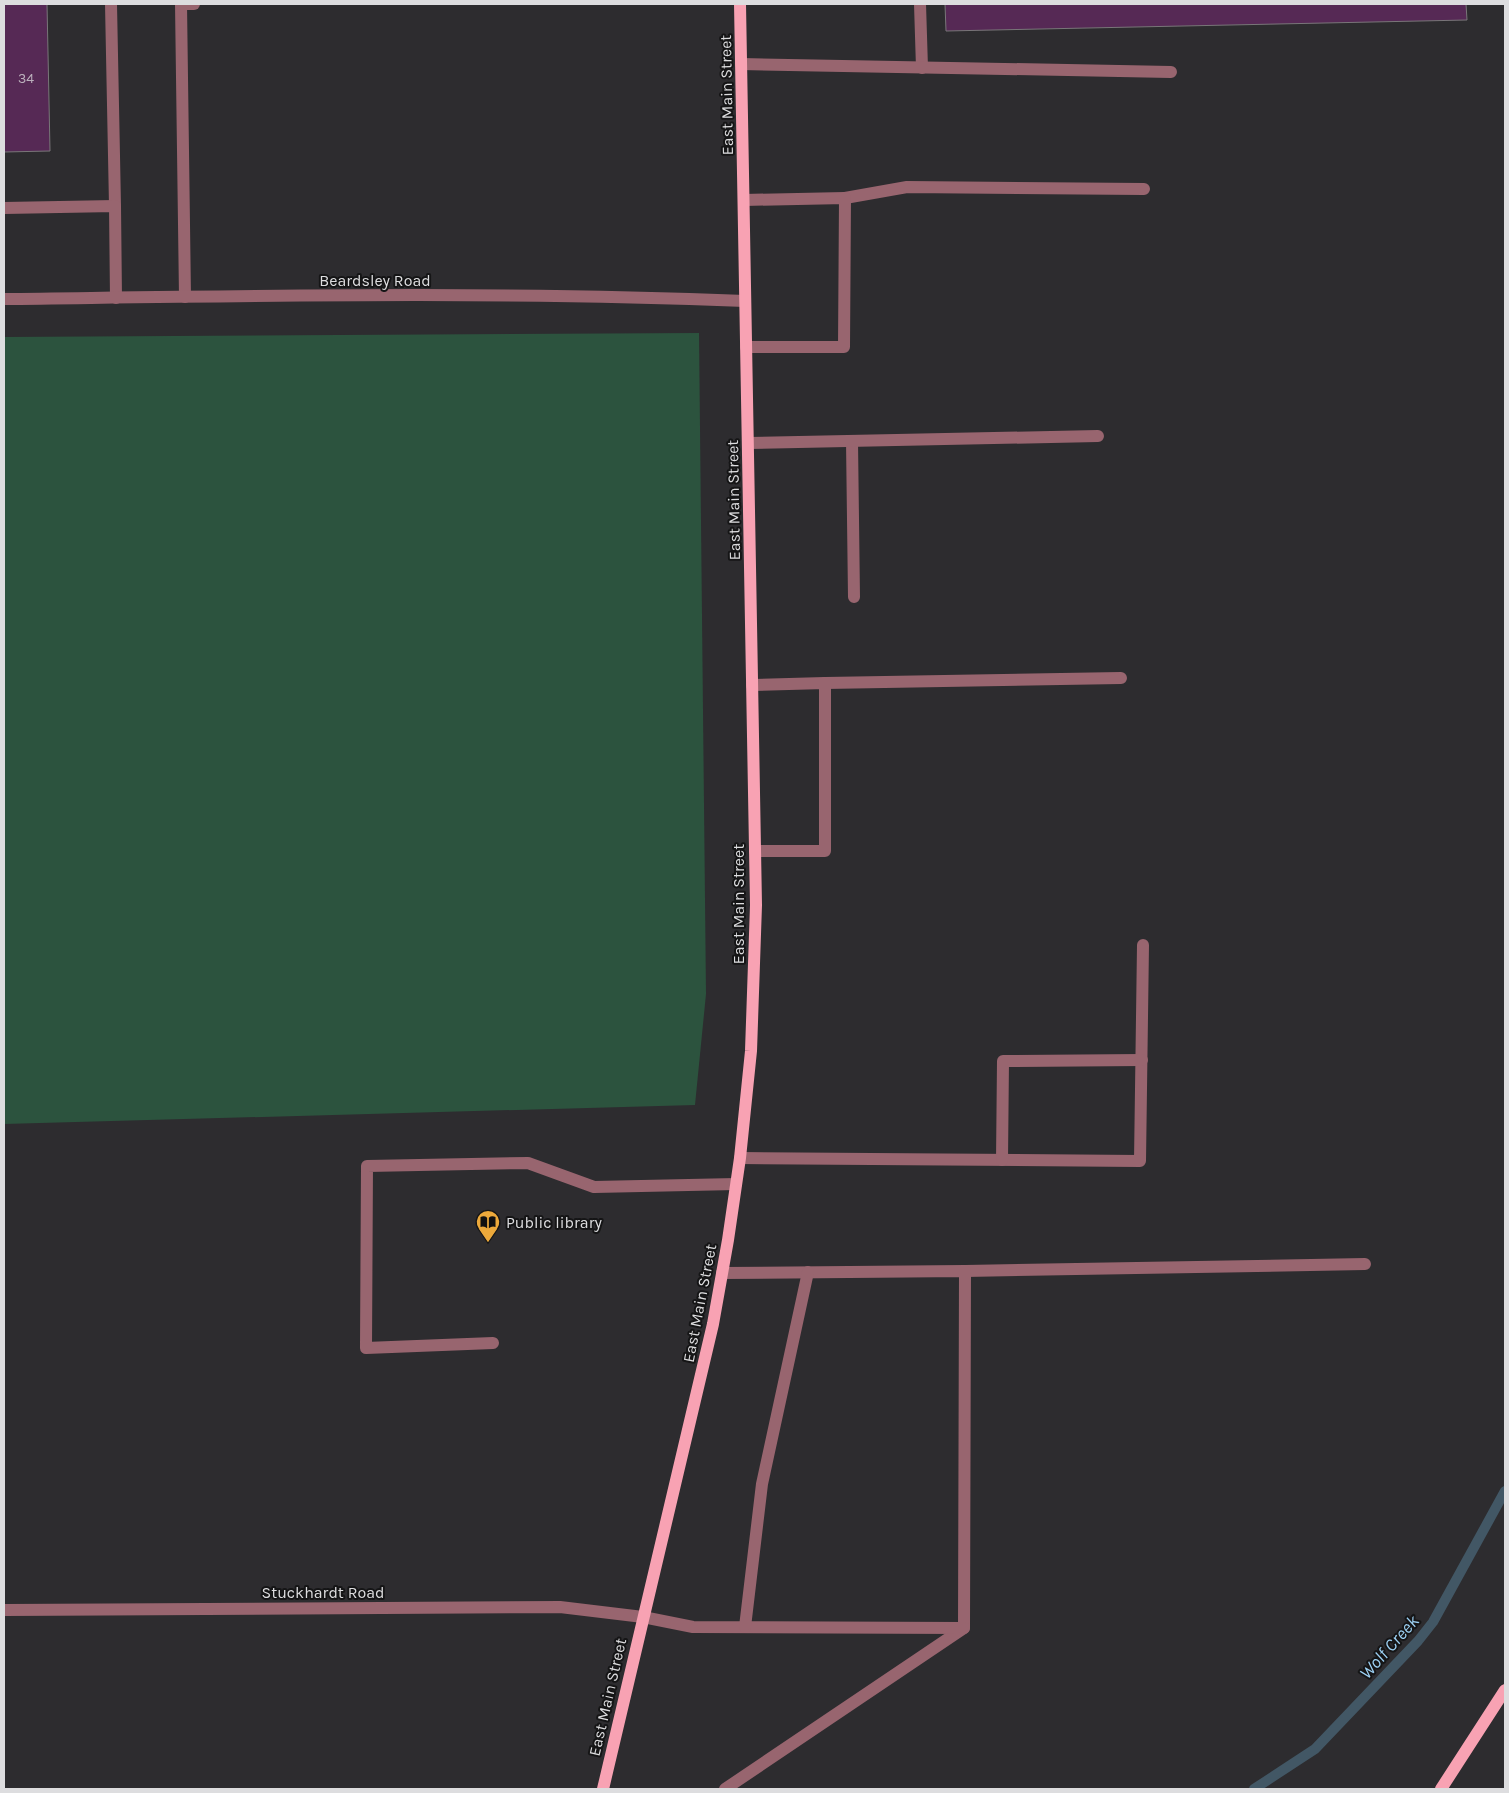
<svg xmlns="http://www.w3.org/2000/svg" width="1509" height="1793" font-family="Karla,sans-serif">
<style>
.green{fill:#2c533e}
.lines{fill:none;stroke-linecap:round;stroke-linejoin:round}
.stream{stroke:#425765;stroke-width:10}
.building{fill:#562955;stroke:#797679}
.minor{stroke:#98656f;stroke-width:12}
.major{stroke:#f8a2b3;stroke-width:12}
.labels{text-anchor:middle;stroke-width:4;stroke-linejoin:round;paint-order:stroke}
.number-label{font-size:14px;fill:#bbb0bc}
.street-label{font-size:16px;fill:#dddddf;stroke:#151516}
.poi-label{font-size:16px;fill:#dddddf;stroke:#151516;text-anchor:start}
.water-label{font-size:18px;font-style:italic;fill:#9dd1f4;stroke:#151516}
</style>
<rect width="100%" height="100%" fill="#2d2c2f"/>
<polygon class="green" points="699,333 706,994 695,1105 4,1124 4,337"/>
<g class="lines">
<polyline class="stream" points="1254,1789 1315,1749 1418,1641 1433,1622 1505,1491"/>
</g>
<g class="building">
<polygon points="4,4 47,4 50,151 4,152"/>
<polygon points="945,4 1466,4 1467,20 946,31"/>
</g>
<g class="lines">
<g class="minor">
<polyline points="111,4 115,206"/>
<polyline points="181,4 185,297"/>
<polyline points="181,4 194,4"/>
<polyline points="920,4 922,68"/>
<polyline points="741,64 1171,72"/>
<polyline points="845,198 907,187 1144,189"/>
<polyline points="744,200 845,198 844,347 746,347"/>
<polyline points="4,208 115,206 116,298"/>
<path d="M4,299C251,296 498,291 745,301"/>
<polyline points="852,441 854,597"/>
<polyline points="748,443 1098,436"/>
<polyline points="825,683 1121,678"/>
<polyline points="752,685 825,683 825,851 755,851"/>
<polyline points="740,1158 1140,1161 1143,945"/>
<polyline points="1002,1160 1003,1061 1142,1060"/>
<polyline points="965,1271 1365,1264"/>
<polyline points="722,1273 965,1271 964,1628 725,1789"/>
<polyline points="493,1343 366,1348 367,1166 528,1163 594,1187 736,1184"/>
<polyline points="4,1610 560,1607 643,1617 693,1627 964,1628"/>
<polyline points="745,1627 762,1484 808,1272"/>
</g>
<g class="major">
<polyline points="603,1789 713,1324 728,1240 740,1158 751,1051 756,905 740,4"/>
<polyline points="1441,1789 1505,1690"/>
</g>
</g>
<defs>
<g id="library-pin" transform="scale(1.25)"><path d="M0 17L-7.5 6A9.5 9.5 0 1 1 7.5 6Z" fill="#eca93b" stroke="#151516"/><path d="M-6-4Q-3-5.5-.7-3.5V5Q-3 3-6 4ZM6-4Q3-5.5 .7-3.5V5Q3 3 6 4Z" fill="#111"/></g>
</defs>
<g fill-rule="evenodd">
<use href="#library-pin" x="488" y="1222"/>
</g>
<g class="labels">
<g class="number-label">
<text x="26" y="83">34</text>
</g>
<g class="street-label">
<text transform="translate(726 95) rotate(-91)" y="6">East Main Street</text>
<text x="375" y="286">Beardsley Road</text>
<text transform="translate(733 500) rotate(-91)" y="6">East Main Street</text>
<text transform="translate(738 904) rotate(-90)" y="6">East Main Street</text>
<text transform="translate(699 1303) rotate(-79)" y="6">East Main Street</text>
<text x="323" y="1598">Stuckhardt Road</text>
<text transform="translate(607 1697) rotate(-77)" y="6">East Main Street</text>
</g>
<g class="poi-label">
<text x="506" y="1228">Public library</text>
</g>
<g class="water-label">
<text transform="translate(1389 1647) rotate(-48)" y="6">Wolf Creek</text>
</g>
</g>
<rect width="1509" height="1793" fill="none" stroke="#dddddf" stroke-width="10"/>
</svg>
